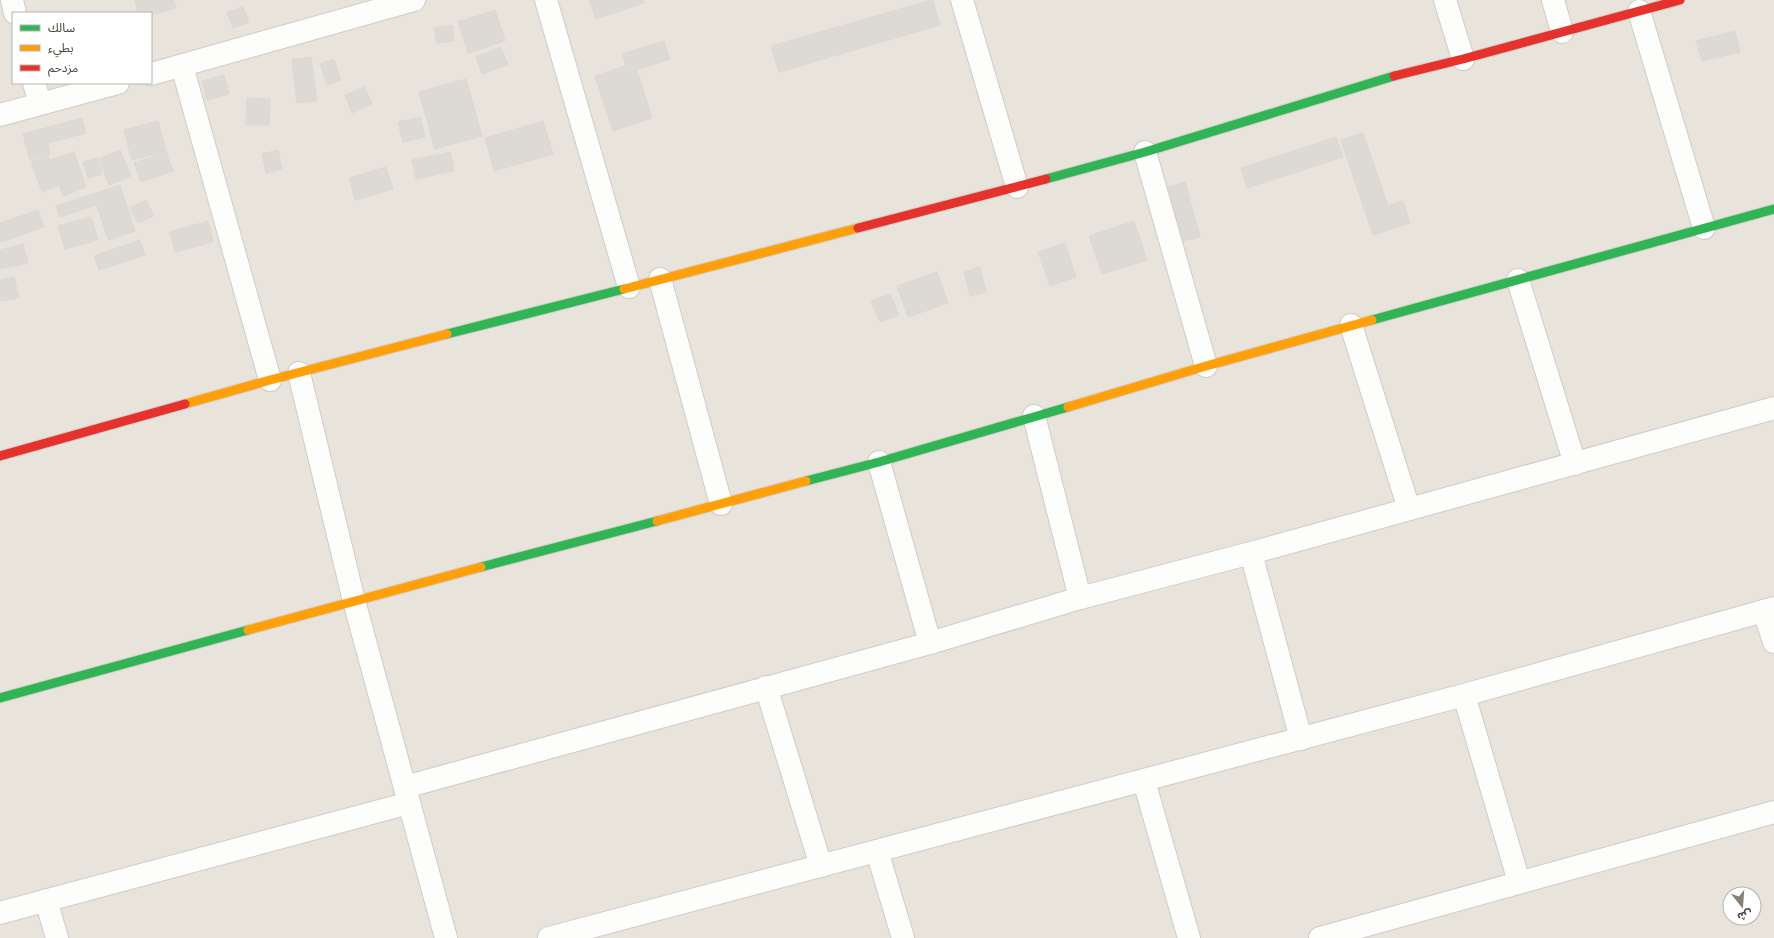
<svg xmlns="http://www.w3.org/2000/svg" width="1774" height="938" font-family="Quicksand,'Noto Sans Arabic',sans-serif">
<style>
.residential{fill:#e8e3db;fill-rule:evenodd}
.building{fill:#dddad6;stroke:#dcd8d2}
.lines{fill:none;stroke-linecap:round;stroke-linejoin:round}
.street-casing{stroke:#cfccc8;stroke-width:24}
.fast-casing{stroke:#d3cfc4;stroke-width:11}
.slow-casing{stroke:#d3cfc4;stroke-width:11}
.jam-casing{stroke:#d3cfc4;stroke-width:11}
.street{stroke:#fdfdfc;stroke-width:22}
.fast{stroke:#30b455;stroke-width:9}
.slow{stroke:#ff9f0a;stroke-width:9}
.jam{stroke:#e5322d;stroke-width:9}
</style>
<rect width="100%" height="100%" fill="#f3f1ee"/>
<path class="residential" d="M0,0H1774V938H0ZM13,13H151V83H13ZM1730,894H1754V918H1730Z"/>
<g class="building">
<polygon points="135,0 174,0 176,8 151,15 151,13 138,13"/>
<polygon points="589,0 643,0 644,3 596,19"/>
<polygon points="931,0 933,0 940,25 779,72 771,46"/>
<polygon points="243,7 249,22 233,28 227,12"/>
<polygon points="495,10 505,41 468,53 458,22"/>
<polygon points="452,25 454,41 437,43 434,28"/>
<polygon points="1735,31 1740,52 1702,61 1696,41"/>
<polygon points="664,41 670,59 637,70 652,118 613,131 595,76 626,66 622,54"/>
<polygon points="501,47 508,65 482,74 476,57"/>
<polygon points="311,57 317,101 297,103 292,60"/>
<polygon points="334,59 341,80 327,85 320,64"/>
<polygon points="224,75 229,94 207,100 202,81"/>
<polygon points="466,79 482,136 435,149 419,92"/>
<polygon points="365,87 372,104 352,113 345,95"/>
<polygon points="247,98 270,99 269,125 246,125"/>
<polygon points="420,117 425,137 403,142 398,122"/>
<polygon points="82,118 86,133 48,143 50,154 30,160 23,134"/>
<polygon points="158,121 166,151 132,160 124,130"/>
<polygon points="543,121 553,154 494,171 485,138"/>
<polygon points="1363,133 1388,206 1403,201 1410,223 1373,235 1341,140"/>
<polygon points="1336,137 1343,157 1247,188 1241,168"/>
<polygon points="120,150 131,176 109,185 99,159"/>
<polygon points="278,150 282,169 266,173 262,154"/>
<polygon points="74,152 86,187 63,196 50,160"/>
<polygon points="166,152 173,171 141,182 134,163"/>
<polygon points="450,152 454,171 416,179 412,160"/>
<polygon points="48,156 59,185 42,192 31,162"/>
<polygon points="97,158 102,174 88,178 83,162"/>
<polygon points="386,167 393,189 355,200 349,178"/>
<polygon points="1185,182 1200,237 1176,243 1161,189"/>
<polygon points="120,185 135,231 108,240 97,205 60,217 56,206"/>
<polygon points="146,200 154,216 138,223 130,208"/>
<polygon points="38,210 44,227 1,242 0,223"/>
<polygon points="91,217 98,240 65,249 58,226"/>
<polygon points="208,221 213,242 175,252 170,232"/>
<polygon points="1134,221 1147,260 1102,274 1089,236"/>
<polygon points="140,240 145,255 99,270 94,256"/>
<polygon points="1065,243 1076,277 1050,286 1038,252"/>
<polygon points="23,244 28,263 0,269 0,250"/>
<polygon points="980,267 986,292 970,296 964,272"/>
<polygon points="937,272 948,303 908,317 897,286"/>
<polygon points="14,277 19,298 0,301 0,280"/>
<polygon points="890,294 899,315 880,322 871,301"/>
</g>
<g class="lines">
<g class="street-casing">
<g id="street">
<polyline points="12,0 15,13"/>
<polyline points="546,0 629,287"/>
<polyline points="962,0 1017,187"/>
<polyline points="1445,0 1463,59"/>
<polyline points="1553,0 1562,32"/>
<polyline points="1639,11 1704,228"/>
<polyline points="182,66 270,380"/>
<polyline points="151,74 414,0"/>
<polyline points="34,83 40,103"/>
<polyline points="0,115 118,83"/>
<polyline points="1145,152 1206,366"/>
<polyline points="660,279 721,504"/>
<polyline points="1518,280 1575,464"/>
<polyline points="1351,325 1409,509"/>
<polyline points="299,373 354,601 446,938"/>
<polyline points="1034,416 1080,598"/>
<polyline points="879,462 930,643"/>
<polyline points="1251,553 1301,739"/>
<polyline points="1764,611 1774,642"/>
<polyline points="766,687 821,866"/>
<polyline points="1464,695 1519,882"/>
<polyline points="1144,781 1189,938"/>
<polyline points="405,787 930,643 1080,598 1251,553 1774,408"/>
<polyline points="877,851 903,938"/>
<polyline points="46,900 57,938"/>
<polyline points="0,913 409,803"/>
<polyline points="549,938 1464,695 1774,608"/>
<polyline points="1320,938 1774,812"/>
</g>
</g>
<g class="fast-casing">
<g id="fast">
<polyline points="1046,179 1145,152 1394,76"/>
<polyline points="1372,320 1774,209"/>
<polyline points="447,334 624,289"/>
<polyline points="806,481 879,462 1068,407"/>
<polyline points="481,567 657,521"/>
<polyline points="0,698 248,630"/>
</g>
</g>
<g class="slow-casing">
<g id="slow">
<polyline points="624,289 858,228"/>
<polyline points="185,404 270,380 447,334"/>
<polyline points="1068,407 1206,366 1372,320"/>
<polyline points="657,521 806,481"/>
<polyline points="248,630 481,567"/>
</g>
</g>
<g class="jam-casing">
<g id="jam">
<polyline points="1394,76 1463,59 1680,0"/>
<polyline points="858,228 1046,179"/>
<polyline points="0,456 185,404"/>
</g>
</g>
<use href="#street" class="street"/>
<use href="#fast" class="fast"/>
<use href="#slow" class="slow"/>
<use href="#jam" class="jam"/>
</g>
<rect x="12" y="12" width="140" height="72" fill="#ffffff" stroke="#b7b4af"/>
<rect x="20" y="25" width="20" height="6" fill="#30b455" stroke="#b7b4af"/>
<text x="48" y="32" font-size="12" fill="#4b4337">سالك</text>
<rect x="20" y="45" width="20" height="6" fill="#ff9f0a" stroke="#b7b4af"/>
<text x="48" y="52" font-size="12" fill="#4b4337">بطيء</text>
<rect x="20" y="65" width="20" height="6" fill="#e5322d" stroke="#b7b4af"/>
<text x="48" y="72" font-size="12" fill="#4b4337">مزدحم</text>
<g transform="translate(1742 906) rotate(163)"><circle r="19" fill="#ffffff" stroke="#b7b4af"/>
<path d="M0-3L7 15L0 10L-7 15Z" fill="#868077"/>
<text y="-6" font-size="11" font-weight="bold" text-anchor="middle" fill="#4b4337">ش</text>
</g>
</svg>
